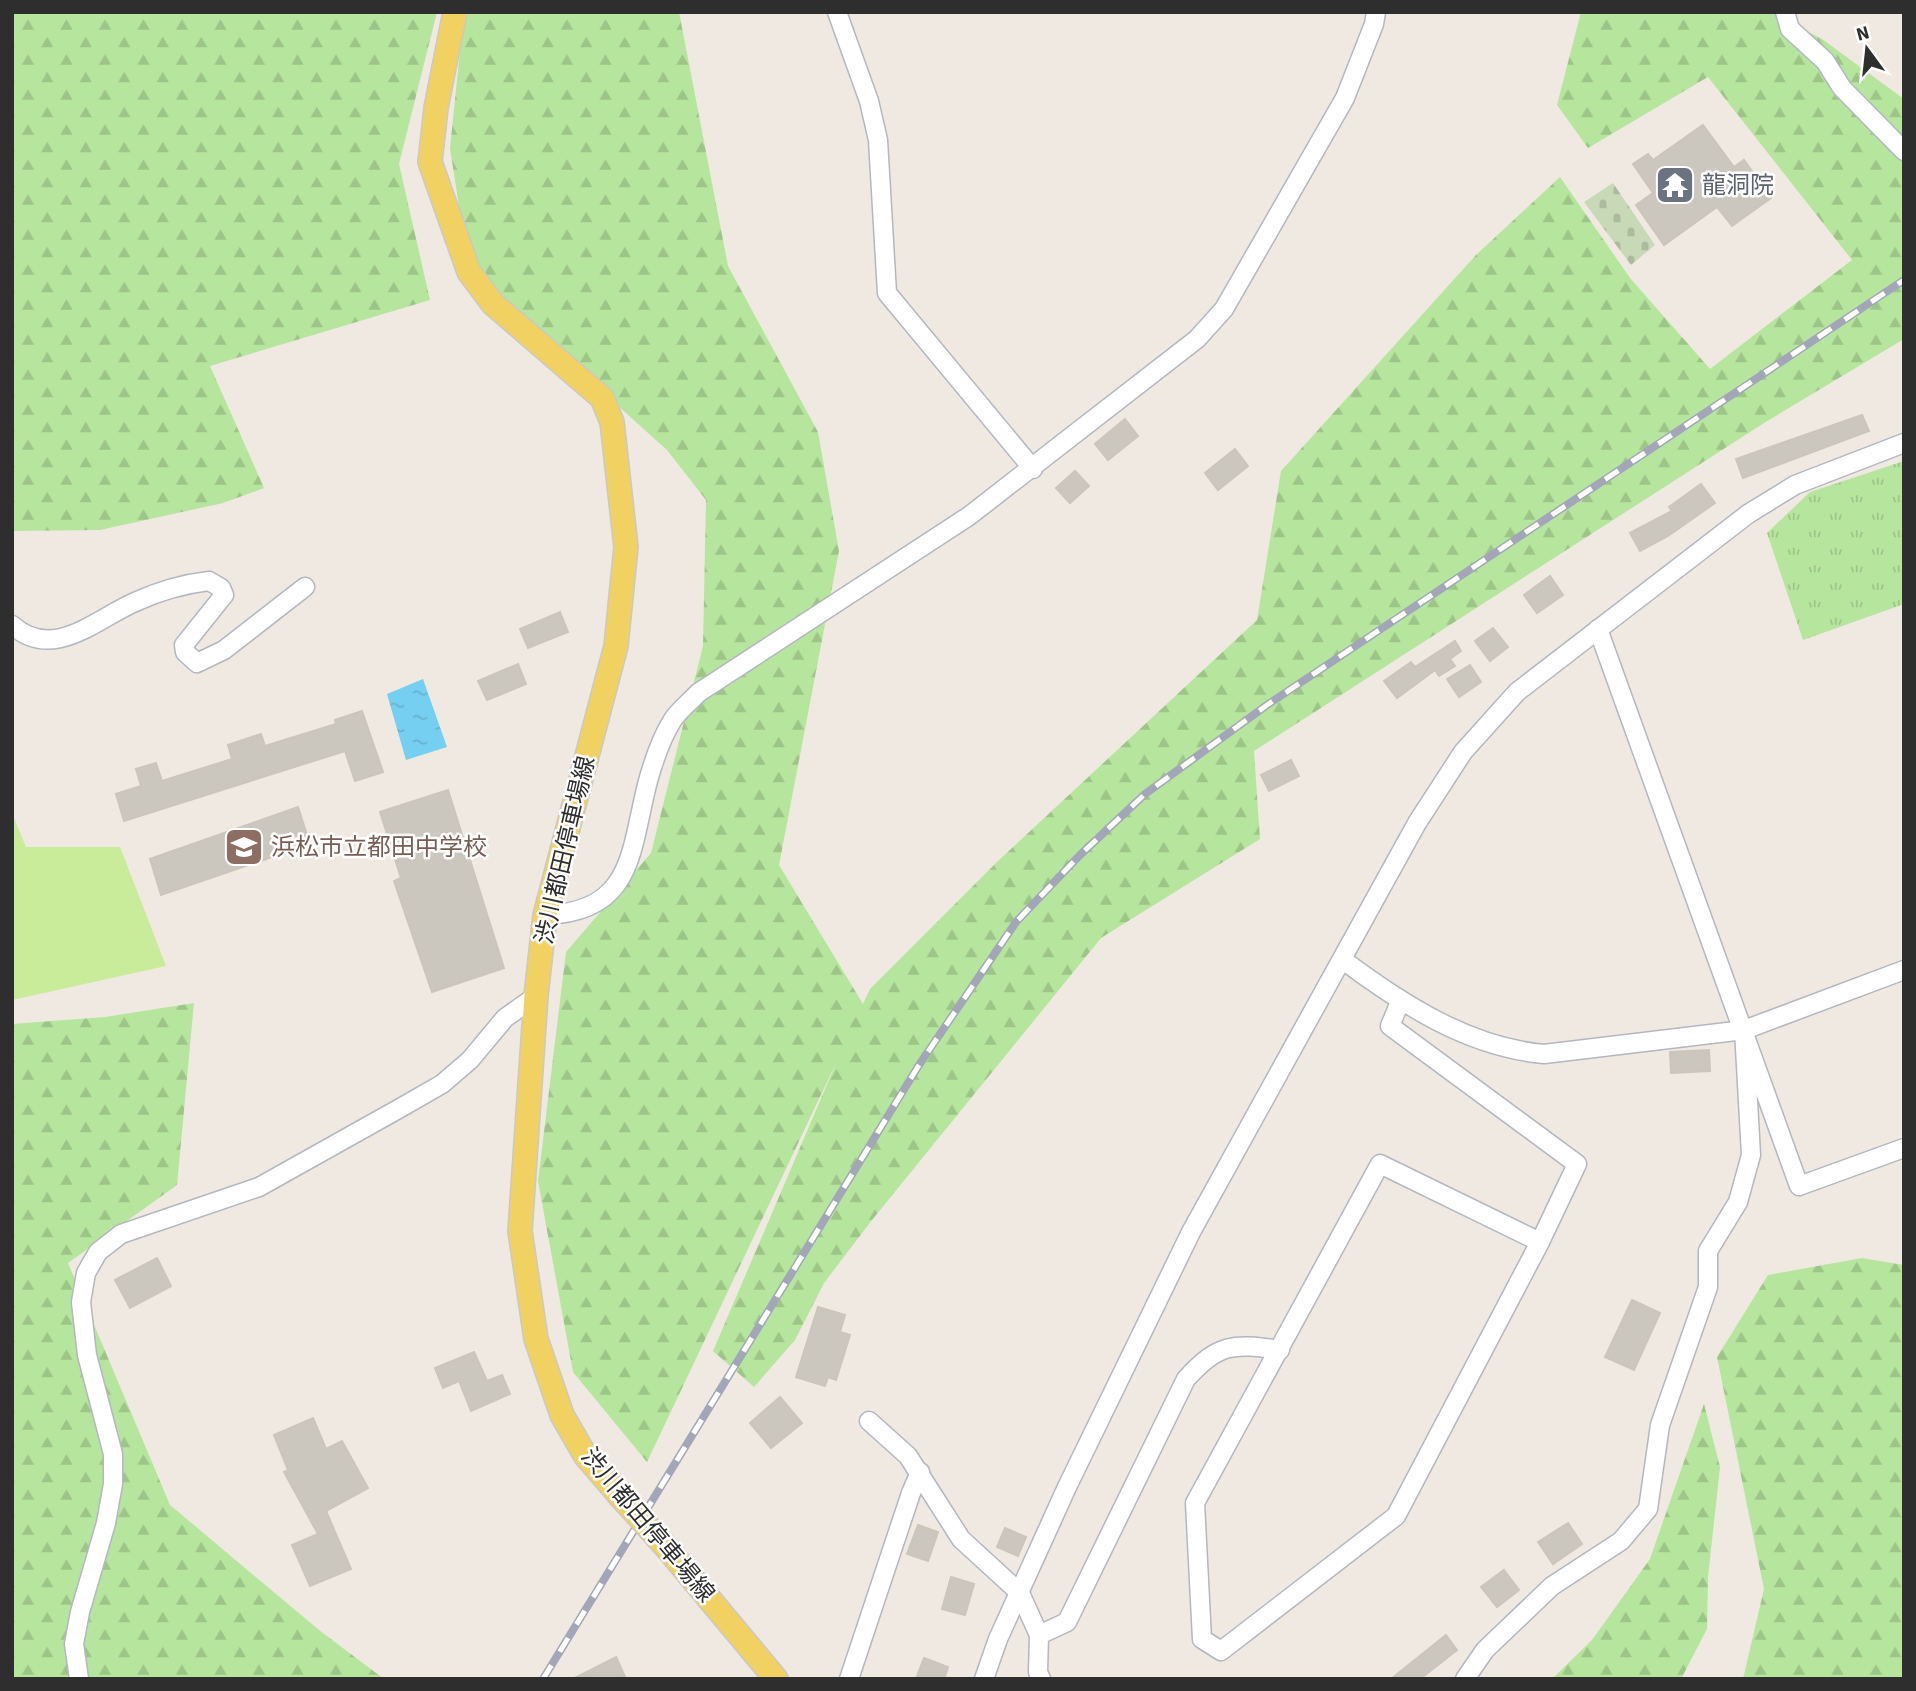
<svg xmlns="http://www.w3.org/2000/svg" width="1916" height="1691" font-family="'Source Sans 3','Noto Sans JP',sans-serif">
<style>
.grass{fill:url(#grass-tufts)}
.forest{fill:url(#forest-firs)}
.cemetery{fill:url(#cemetery-stones)}
.pitch{fill:#c9ec9a}
.water{fill:url(#water-ripples)}
.building{fill:#cbc7bf;stroke:#cbc5ba;stroke-width:2}
.lines{fill:none;stroke-linecap:round;stroke-linejoin:round}
.minor-casing{stroke:#b4b7c1;stroke-width:21}
.major-casing{stroke:#c9c9c9;stroke-width:26}
.minor{stroke:#fff;stroke-width:18}
.major{stroke:#f2d163;stroke-width:23}
.rail-casing{stroke:#a3a6b8;stroke-width:8}
.rail{stroke:#fff;stroke-width:5;stroke-dasharray:16;stroke-linecap:butt}
.major-bridge-casing{stroke:#c9c9c9;stroke-width:26;stroke-linecap:butt}
.major-bridge{stroke:#f2d163;stroke-width:23}
.labels{text-anchor:middle;stroke-width:5;stroke-linejoin:round;paint-order:stroke}
.worship-label{font-size:24px;fill:#5b616d;stroke:#fff;text-anchor:start}
.education-label{font-size:24px;fill:#785e54;stroke:#fff;text-anchor:start}
.street-label{font-size:24px;fill:#2e2e2e;stroke:#fff}
</style>
<defs>
<pattern id="grass-tufts" width="24" height="20" patternUnits="userSpaceOnUse" patternTransform="scale(1.75)"><rect width="24" height="20" fill="#b6e59e"/><path d="M3 7l-1-3M5 7V3M7 7l1-3M15 17l-1-3M17 17v-4M19 17l1-3" fill="none" stroke="#9dc588"/></pattern>
<pattern id="forest-firs" width="22" height="20" patternUnits="userSpaceOnUse" patternTransform="scale(1.75)"><rect width="22" height="20" fill="#b6e59e"/><path d="M5 1l3.5 6h-7zM16 11l3.5 6h-7z" fill="#9dc588"/></pattern>
<pattern id="cemetery-stones" width="16" height="16" patternUnits="userSpaceOnUse" patternTransform="scale(1.75)"><rect width="16" height="16" fill="#c8d9b8"/><path d="M2 7V4a2 2 0 0 1 4 0v3zM10 15v-3a2 2 0 0 1 4 0v3z" fill="#acbb9e"/></pattern>
<pattern id="water-ripples" width="26" height="14" patternUnits="userSpaceOnUse" patternTransform="scale(1.75)"><rect width="26" height="14" fill="#75cff0"/><path d="M2 4q2-2 4 0t4 0M15 11q2-2 4 0t4 0" fill="none" stroke="#66b2ce"/></pattern>
</defs>
<rect width="100%" height="100%" fill="#efe9e1"/>
<polygon class="grass" points="1904,461 1904,604 1803,640 1767,533 1810,492"/>
<g class="forest">
<polygon points="12,12 437,12 399,164 430,300 210,366 264,488 223,503 100,530 12,531"/>
<polygon points="464,12 679,12 728,266 818,432 839,551 779,865 863,1004 870,989 998,861 1257,620 1281,471 1476,255 1560,177 1630,278 1710,369 1852,260 1708,77 1588,148 1557,105 1581,12 1772,12 1822,39 1904,99 1904,339 1764,423 1254,751 1260,839 1101,938 872,1220 824,1283 795,1340 754,1387 713,1351 837,1061 647,1462 573,1372 538,1181 566,952 651,853 703,646 706,500 667,450 469,272 450,148"/>
<polygon points="194,1003 177,1185 68,1263 170,1505 319,1630 384,1679 12,1679 12,1024 105,1017"/>
<polygon points="1862,1258 1904,1265 1904,1679 1743,1679 1764,1589 1717,1357 1768,1275"/>
<polygon points="1704,1404 1720,1467 1708,1577 1707,1629 1681,1679 1552,1679 1592,1640 1650,1559"/>
</g>
<polygon class="cemetery" points="1613,183 1655,245 1631,265 1584,202"/>
<polygon class="pitch" points="12,813 26,847 120,847 166,966 12,1000"/>
<polygon class="water" points="423,679 447,747 406,760 387,694"/>
<g class="building">
<polygon points="1703,125 1734,167 1744,160 1771,198 1732,226 1717,207 1664,245 1636,205 1653,193 1633,164 1648,154 1653,160"/>
<polygon points="1862,415 1869,431 1743,478 1736,459"/>
<polygon points="1125,419 1138,436 1108,460 1095,444"/>
<polygon points="1235,449 1248,466 1218,490 1205,473"/>
<polygon points="1075,471 1089,486 1070,503 1056,488"/>
<polygon points="1701,484 1715,503 1668,536 1640,551 1630,533 1672,511 1669,507"/>
<polygon points="1550,576 1563,595 1537,613 1524,595"/>
<polygon points="560,612 568,632 528,648 520,629"/>
<polygon points="1493,628 1508,647 1490,661 1475,641"/>
<polygon points="1455,641 1461,651 1450,659 1455,666 1439,676 1435,670 1397,698 1384,681 1411,662 1415,667"/>
<polygon points="518,664 526,684 487,700 478,681"/>
<polygon points="1470,665 1481,682 1459,697 1447,679"/>
<polygon points="362,711 383,772 355,781 345,751 124,821 116,794 141,786 136,769 156,763 162,781 232,759 228,745 261,734 265,746 336,724 335,720"/>
<polygon points="1291,760 1299,776 1269,791 1261,775"/>
<polygon points="448,790 504,968 432,992 394,881 401,878 380,812"/>
<polygon points="298,807 310,844 161,895 150,859"/>
<polygon points="1709,1050 1710,1071 1671,1073 1670,1052"/>
<polygon points="157,1258 171,1286 130,1308 115,1280"/>
<polygon points="1632,1300 1660,1313 1634,1370 1605,1357"/>
<polygon points="818,1307 845,1315 840,1332 850,1335 836,1380 828,1377 825,1386 796,1377"/>
<polygon points="474,1352 487,1381 502,1375 510,1394 471,1411 459,1381 443,1388 435,1368"/>
<polygon points="780,1397 802,1423 771,1448 750,1423"/>
<polygon points="313,1418 326,1449 342,1441 368,1488 326,1511 351,1569 310,1586 292,1545 318,1534 284,1472 288,1470 274,1435"/>
<polygon points="1568,1523 1582,1544 1553,1564 1538,1542"/>
<polygon points="918,1525 938,1532 928,1561 907,1554"/>
<polygon points="1005,1528 1026,1537 1018,1556 997,1547"/>
<polygon points="1504,1570 1519,1590 1497,1607 1481,1587"/>
<polygon points="951,1577 974,1584 965,1615 942,1609"/>
<polygon points="1446,1635 1457,1650 1420,1679 1391,1679"/>
<polygon points="616,1657 626,1679 573,1679"/>
<polygon points="924,1658 948,1667 944,1679 916,1679"/>
</g>
<g class="lines">
<g class="minor-casing">
<g id="minor">
<polyline points="837,12 869,101 878,140 887,293 1033,469"/>
<polyline points="1785,12 1790,29 1825,61 1842,88 1904,151"/>
<path d="M12,625C53,662 96,619 135,602C159,591 183,584 209,581L221,588L224,595L184,645L185,652L197,663L224,650L305,587"/>
<polyline points="1598,629 1799,1186 1904,1148"/>
<path d="M545,915C635,912 630,849 648,781C653,763 662,737 672,721C678,711 690,702 698,693L969,516L1197,339L1224,309L1345,98L1374,24L1376,12"/>
<path d="M1343,960C1402,1004 1468,1047 1544,1054L1744,1030L1904,970"/>
<polyline points="1400,1002 1390,1026 1577,1164 1540,1242 1396,1516 1221,1651 1202,1639 1195,1503 1380,1164 1540,1242"/>
<polyline points="869,1421 908,1456 961,1539 1020,1593 1039,1635 1038,1672 1041,1679"/>
<path d="M1039,1635L1067,1622L1186,1379C1219,1343 1233,1343 1280,1350"/>
<polyline points="79,1679 74,1644 80,1612 106,1523 113,1484 113,1454 87,1355 81,1302 86,1273 98,1252 121,1234 259,1187 402,1107 442,1084 470,1060 505,1018 536,996"/>
<polyline points="849,1679 911,1493 920,1472"/>
<polyline points="984,1679 998,1639 1067,1487 1191,1232 1417,823 1463,752 1517,692 1748,514 1795,485 1904,443"/>
<polyline points="1465,1679 1485,1650 1552,1586 1621,1541 1648,1509 1660,1425 1708,1287 1708,1251 1738,1202 1751,1155 1744,1030"/>
</g>
</g>
<g class="major-casing">
<g id="major">
<polyline points="455,12 436,108 430,162 469,272 493,304 602,398 612,422 626,547 616,646 545,915 536,996 520,1231 536,1339 562,1415 585,1455 620,1496"/>
<polyline points="666,1547 776,1679"/>
</g>
</g>
<use href="#minor" class="minor"/>
<use href="#major" class="major"/>
<g class="rail-casing">
<polyline id="rail" points="543,1679 919,1065 1016,922 1080,855 1145,794 1267,705 1904,280"/>
</g>
<use href="#rail" class="rail"/>
<g class="major-bridge-casing">
<polyline id="major-bridge" points="620,1496 666,1547"/>
</g>
<use href="#major-bridge" class="major-bridge"/>
</g>
<defs>
<g id="temple-square" transform="scale(2.0125)"><rect x="-9" y="-9" width="18" height="18" rx="4" fill="#6b7280" stroke="#fff"/><path d="M0-6L5-2H3V0L6.5 2.5H4V6H1.5V3h-3V6H-4V2.5H-6.5L-3 0V-2H-5Z" fill="#fff"/></g>
<g id="school-square" transform="scale(2.0125)"><rect x="-9" y="-9" width="18" height="18" rx="4" fill="#8d6e63" stroke="#fff"/><path d="M0-5L7-2L0 1L-7-2ZM-4 1L0 2.5L4 1V4Q0 6-4 4Z" fill="#fff"/></g>
</defs>
<g fill-rule="evenodd">
<use href="#temple-square" x="1675" y="185"/>
<use href="#school-square" x="244" y="847"/>
</g>
<g class="labels">
<g class="worship-label">
<text x="1702" y="193">龍洞院</text>
</g>
<g class="education-label">
<text x="271" y="855">浜松市立都田中学校</text>
</g>
<g class="street-label">
<text transform="translate(565 850) rotate(-77)" y="8">渋川都田停車場線</text>
<text transform="translate(648 1525) rotate(50)" y="8">渋川都田停車場線</text>
</g>
</g>
<rect width="1916" height="1691" fill="none" stroke="#2e2e2e" stroke-width="28"/>
<g transform="translate(1867 49) rotate(345)" stroke="#ffffff" stroke-width="5" paint-order="stroke">
<path d="M0-5L12 26L0 18L-12 26Z" fill="#2e2e2e"/>
<text y="-10" font-size="19" font-weight="bold" text-anchor="middle" fill="#2e2e2e">N</text>
</g>
</svg>
